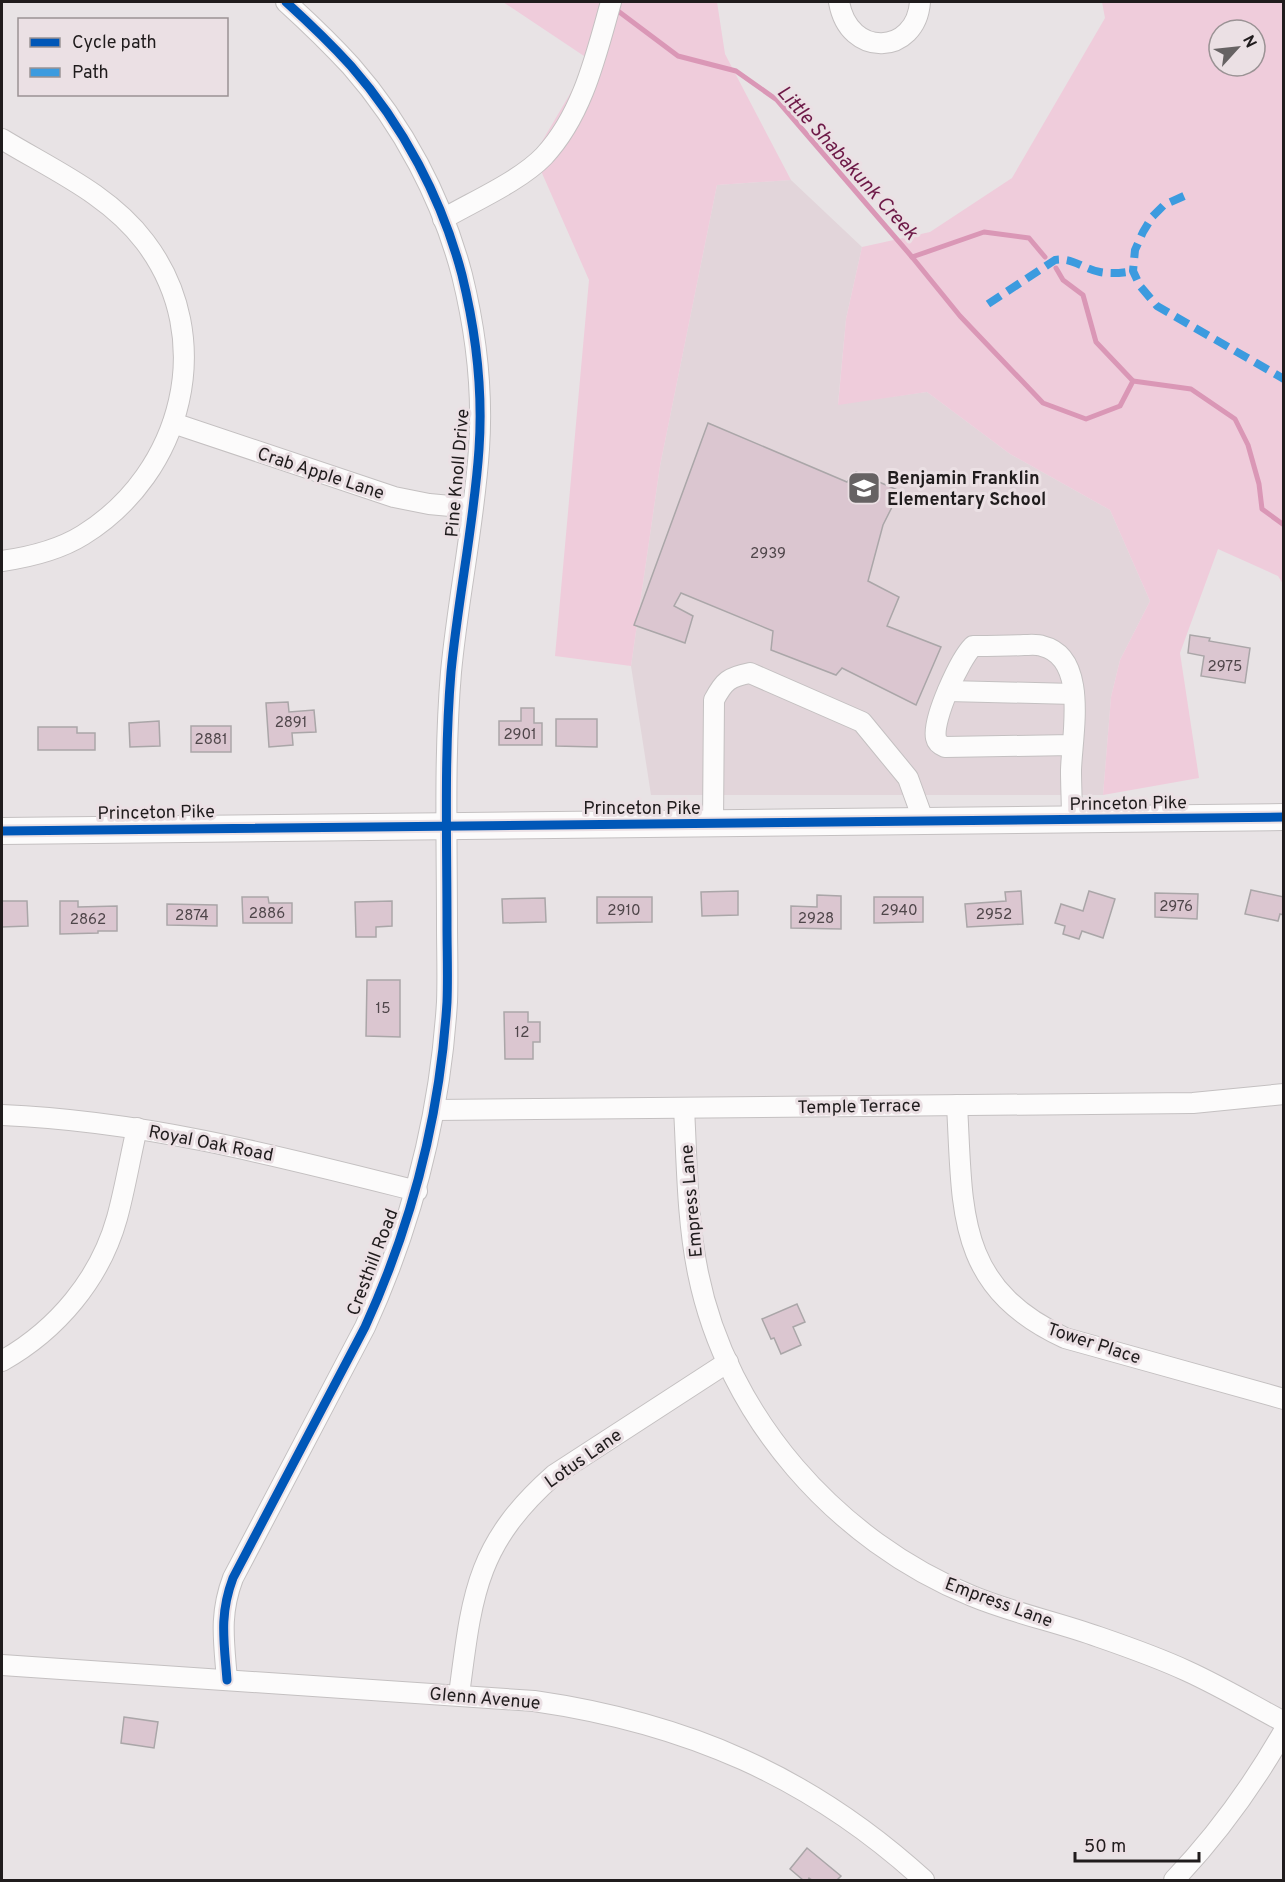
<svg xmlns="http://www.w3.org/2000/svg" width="1285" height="1882" font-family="Overpass,sans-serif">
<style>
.built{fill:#e2d5da}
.green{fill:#efccdb;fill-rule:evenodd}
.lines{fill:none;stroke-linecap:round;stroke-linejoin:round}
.stream{stroke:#da97b6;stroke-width:5}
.building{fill:#dbc6d0;stroke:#aaa6a8;stroke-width:1.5}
.minor-casing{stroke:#c4c0c1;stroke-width:22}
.major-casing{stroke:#c4c0c1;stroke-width:28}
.minor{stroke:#fcfbfb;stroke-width:20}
.major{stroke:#fcfbfb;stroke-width:26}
.quiet{stroke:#3c9bdf;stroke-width:8;stroke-dasharray:15 8;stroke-linecap:butt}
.cycleway-casing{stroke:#ebe0e4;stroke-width:13}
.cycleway{stroke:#0057b8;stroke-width:9}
.labels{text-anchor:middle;stroke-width:6;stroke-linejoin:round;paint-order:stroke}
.number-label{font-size:15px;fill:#4f464a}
.street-label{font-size:18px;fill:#201c1d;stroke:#ebe0e4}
.poi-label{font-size:18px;font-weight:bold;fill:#201c1d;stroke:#ebe0e4;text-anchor:start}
.water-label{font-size:20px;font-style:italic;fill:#6d1947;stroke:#ebe0e4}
</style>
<rect width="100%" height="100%" fill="#e8e3e5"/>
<polygon class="built" points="791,180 862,247 846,319 838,404 927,392 1010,454 1110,510 1150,601 1120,660 1111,697 1103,795 651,795 631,666 660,466 717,185"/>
<g class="green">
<polygon points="503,2 717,2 725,54 791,180 717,185 660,466 631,666 555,656 589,280 534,155 590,60"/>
<path d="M1102,2H1284L1283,584L1278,576L1218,549L1180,653L1199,778L1103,795L1111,697L1120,660L1150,601L1110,510L1010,454L927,392L838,405L846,319L862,247L930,232L1012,178L1105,18ZM1219,30H1255V66H1219Z"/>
</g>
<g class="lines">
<g class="stream">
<polyline points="614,8 678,56 736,71 777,100 912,257 984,232 1029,238 1045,257"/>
<polyline points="912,257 960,316 1043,403 1086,419 1120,406 1133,381 1191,389 1235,419 1248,445 1259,484 1262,509 1284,525"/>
<polyline points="1056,268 1063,280 1083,295 1096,342 1133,381"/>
</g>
</g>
<g class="building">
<polygon points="708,423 847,482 856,472 900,491 883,525 868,581 899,597 887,626 941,647 916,705 842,668 836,675 771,650 773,631 681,593 674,606 693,616 685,643 634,625"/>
<polygon points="1190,635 1210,638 1209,641 1250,648 1245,683 1201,676 1204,656 1188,653"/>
<polygon points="288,702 289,712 314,710 316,732 292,733 293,745 269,747 266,703"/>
<polygon points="521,708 534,708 534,723 542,723 542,745 499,745 499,721 521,721"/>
<polygon points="556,719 597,719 597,747 556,746"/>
<polygon points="159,721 160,746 130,747 129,723"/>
<rect x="191" y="726" width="40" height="26"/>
<polygon points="38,727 77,727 77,733 95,733 95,750 38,750"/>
<polygon points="1251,890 1284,897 1284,915 1280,914 1278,921 1245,914"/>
<polygon points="738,891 738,915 702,916 701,892"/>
<polygon points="1021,891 1023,924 967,927 965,904 1006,901 1005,892"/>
<polygon points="1089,891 1115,899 1103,938 1082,931 1079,939 1063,934 1065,926 1055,923 1061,904 1083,911"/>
<polygon points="1155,893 1198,894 1197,919 1155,917"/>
<polygon points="817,895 841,896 841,929 791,928 791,906 817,907"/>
<polygon points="242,897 268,897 269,903 292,903 292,923 243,923"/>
<polygon points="597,897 652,897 652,922 597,923"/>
<polygon points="874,897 923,897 923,922 874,923"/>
<polygon points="545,898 546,922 503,923 502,899"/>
<polygon points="2,901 27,901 28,926 2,927"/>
<polygon points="60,901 78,901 78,907 117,906 117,931 98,931 98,933 60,934"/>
<polygon points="392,901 392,926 376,927 376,937 356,937 355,902"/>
<polygon points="167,904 217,905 217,926 167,925"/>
<polygon points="367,980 400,980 400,1037 366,1036"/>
<polygon points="504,1012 528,1012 528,1022 540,1022 540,1042 533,1042 533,1059 505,1059"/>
<polygon points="797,1304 805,1322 793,1327 801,1345 781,1354 774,1338 771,1339 762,1319"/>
<polygon points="124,1717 158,1722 154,1748 121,1743"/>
<polygon points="807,1848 841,1876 837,1880 812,1880 809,1878 808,1880 803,1880 790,1869"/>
</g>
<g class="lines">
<g class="minor-casing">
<g id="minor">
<path d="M839,2C849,59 916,55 920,2"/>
<path d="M2,139C51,169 109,194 145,242C218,338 183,473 83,535C59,550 30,557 2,561"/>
<path d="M443,219C474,201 520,181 544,156C583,114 596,55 611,2"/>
<polyline points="173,423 394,497 429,504 472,508"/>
<polyline points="948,691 1074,694"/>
<path d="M1072,820C1072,803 1071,786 1071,770C1072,735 1089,657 1042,646C1037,644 1029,645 1024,645C1007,646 990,646 973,646C960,659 932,719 936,738C937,743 940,745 945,747L1072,745"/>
<path d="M713,824L714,700C724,681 729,677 750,673L862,722L908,778L924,822"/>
<path d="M957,1105C963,1210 955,1287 1065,1338L1284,1399"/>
<path d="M684,1108C687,1163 687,1219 698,1273C727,1417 837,1541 972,1596C1013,1613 1057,1622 1099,1637C1128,1647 1159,1658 1187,1671C1220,1686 1252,1705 1284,1722"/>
<polyline points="435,1110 1193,1103 1284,1094"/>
<path d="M2,1115C145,1121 278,1156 417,1191"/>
<path d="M2,1361C57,1330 100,1279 117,1218C125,1189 130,1158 137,1128"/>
<path d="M2,1665L534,1701C686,1723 810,1776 924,1880"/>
<path d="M227,1680C224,1641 219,1615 233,1578L365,1327C412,1224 440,1116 447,1002C448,977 447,951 447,925C447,841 444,756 451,672C458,598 474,524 479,449C483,391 476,332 462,275C442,199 403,125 351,66C330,43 308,22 286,2"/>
<path d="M459,1695C472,1596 475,1545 554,1475L728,1362"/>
<path d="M1174,1880C1217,1835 1253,1785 1284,1731"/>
</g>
</g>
<g class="major-casing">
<polyline id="major" points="2,831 1284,817"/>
</g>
<use href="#minor" class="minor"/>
<use href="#major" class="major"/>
<g class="quiet">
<polyline points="1184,196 1164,205 1152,217 1143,232 1135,250 1133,271 1140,286 1157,306 1284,379"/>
<path d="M988,304L1055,260C1073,257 1083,269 1100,272C1111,274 1122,273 1133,271"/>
</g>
<g class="cycleway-casing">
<g id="cycleway">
<polyline points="2,831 1284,817"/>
<path d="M227,1680C224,1641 219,1615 233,1578L365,1327C412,1224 440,1116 447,1002C448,977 447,951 447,925C447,841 444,756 451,672C458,598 474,524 479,449C483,391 476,332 462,275C442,199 403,125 351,66C330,43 308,22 286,2"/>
</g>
</g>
<use href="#cycleway" class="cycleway"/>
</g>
<defs>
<g id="school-square" transform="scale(1.725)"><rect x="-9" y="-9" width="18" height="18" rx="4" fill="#666263" stroke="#ebe0e4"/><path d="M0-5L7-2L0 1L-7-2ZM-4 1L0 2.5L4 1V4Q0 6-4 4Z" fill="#fff"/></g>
</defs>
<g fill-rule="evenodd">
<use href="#school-square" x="864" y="488"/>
</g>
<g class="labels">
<g class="number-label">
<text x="768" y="558">2939</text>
<text x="1225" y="671">2975</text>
<text x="291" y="727">2891</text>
<text x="520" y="739">2901</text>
<text x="211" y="744">2881</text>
<text x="1176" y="911">2976</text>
<text x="624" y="915">2910</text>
<text x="899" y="915">2940</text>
<text x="267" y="918">2886</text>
<text x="994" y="919">2952</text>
<text x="192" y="920">2874</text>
<text x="816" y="923">2928</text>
<text x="88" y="924">2862</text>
<text x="383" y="1013">15</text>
<text x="522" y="1037">12</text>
</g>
<g class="street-label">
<text transform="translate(321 473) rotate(18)" y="6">Crab Apple Lane</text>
<text transform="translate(457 473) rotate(-85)" y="6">Pine Knoll Drive</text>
<text transform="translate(1128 803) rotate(-1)" y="6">Princeton Pike</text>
<text x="642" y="814">Princeton Pike</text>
<text transform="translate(156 812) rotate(-1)" y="6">Princeton Pike</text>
<text transform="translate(859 1106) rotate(-1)" y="6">Temple Terrace</text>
<text transform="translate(211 1143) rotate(11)" y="6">Royal Oak Road</text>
<text transform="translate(691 1201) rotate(-95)" y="6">Empress Lane</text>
<text transform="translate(372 1262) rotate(-69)" y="6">Cresthill Road</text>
<text transform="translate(1094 1343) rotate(18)" y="6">Tower Place</text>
<text transform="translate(583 1458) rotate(-35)" y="6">Lotus Lane</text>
<text transform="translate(999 1602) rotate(20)" y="6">Empress Lane</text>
<text transform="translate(485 1698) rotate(5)" y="6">Glenn Avenue</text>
</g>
<g class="poi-label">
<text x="887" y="484">Benjamin Franklin<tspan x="887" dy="21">Elementary School</tspan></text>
</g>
<g class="water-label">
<text transform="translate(848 162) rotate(48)" y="7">Little Shabakunk Creek</text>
</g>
</g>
<rect width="1285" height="1882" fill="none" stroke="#201c1d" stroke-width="6"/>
<rect x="18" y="18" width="210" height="78" fill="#ebe0e4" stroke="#9a9294" stroke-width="1.5"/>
<rect x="30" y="38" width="30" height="9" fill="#0057b8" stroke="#9a9294" stroke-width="1.5"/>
<text x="72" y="48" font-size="18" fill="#201c1d">Cycle path</text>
<rect x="30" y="68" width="30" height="9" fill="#3c9bdf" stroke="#9a9294" stroke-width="1.5"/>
<text x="72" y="78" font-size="18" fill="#201c1d">Path</text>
<g transform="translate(1237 48) rotate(63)"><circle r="28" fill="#ebe0e4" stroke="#9a9294" stroke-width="1.5"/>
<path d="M0-4.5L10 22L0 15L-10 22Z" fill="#666263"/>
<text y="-9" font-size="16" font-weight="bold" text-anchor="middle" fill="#201c1d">N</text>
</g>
<path d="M1075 1852v9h124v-9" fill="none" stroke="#201c1d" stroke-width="3"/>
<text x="1084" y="1852" font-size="18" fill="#201c1d" stroke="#ebe0e4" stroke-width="4.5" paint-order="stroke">50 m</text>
</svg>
